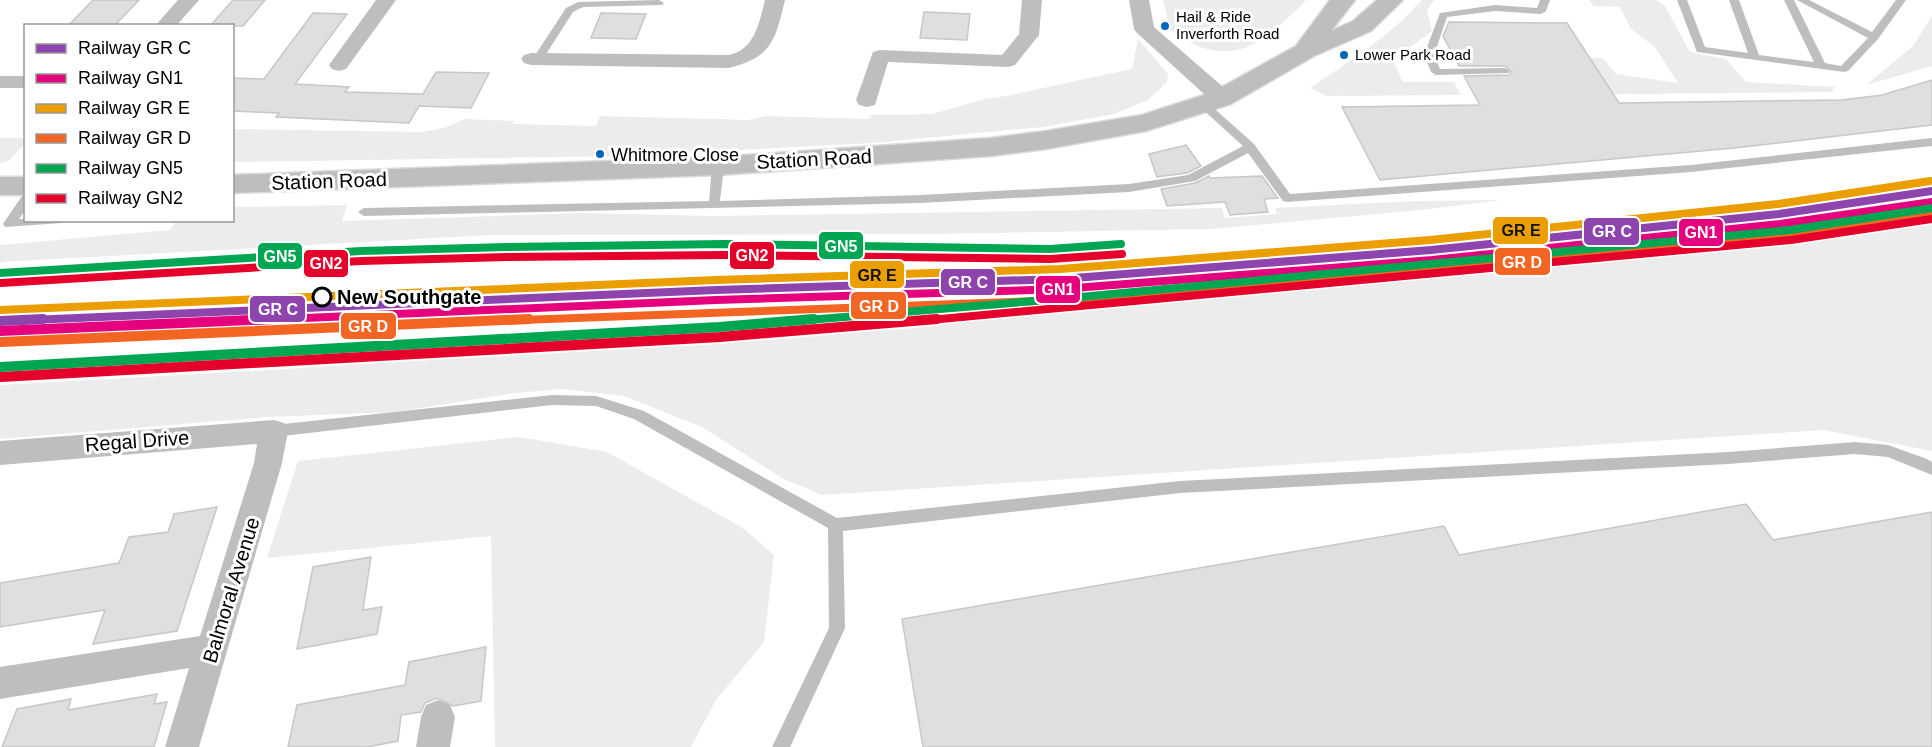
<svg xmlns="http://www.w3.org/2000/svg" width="1932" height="747" font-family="Helvetica,sans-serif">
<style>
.green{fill:#ececec}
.building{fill:#dfdfdf;stroke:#c7c7c7;stroke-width:1.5}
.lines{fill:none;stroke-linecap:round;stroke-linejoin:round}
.primary-casing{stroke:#dbdbdb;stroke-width:3}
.service{fill:#bebebe;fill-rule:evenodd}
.minor{fill:#bebebe;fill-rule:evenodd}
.primary{fill:#bebebe;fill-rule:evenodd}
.rail-1-far1-casing{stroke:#fff;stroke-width:11}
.rail-1-casing{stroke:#fff;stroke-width:14}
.rail-2-far1-casing{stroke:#fff;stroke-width:11}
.rail-2-casing{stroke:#fff;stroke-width:14}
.rail-3-casing{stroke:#fff;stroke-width:11}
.rail-4-far1-casing{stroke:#fff;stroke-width:11}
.rail-4-casing{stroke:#fff;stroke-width:14}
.rail-5-far1-casing{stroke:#fff;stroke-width:11}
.rail-5-casing{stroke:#fff;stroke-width:14}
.rail-6-far1-casing{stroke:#fff;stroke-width:11}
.rail-6-casing{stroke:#fff;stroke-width:14}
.rail-1-far1{stroke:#8e44ad;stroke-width:8}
.rail-1{stroke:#8e44ad;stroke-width:10}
.rail-2-far1{stroke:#e5007d;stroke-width:8}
.rail-2{stroke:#e5007d;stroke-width:10}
.rail-3{stroke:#eb9e00;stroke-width:8}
.rail-4-far1{stroke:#f26522;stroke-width:8}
.rail-4{stroke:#f26522;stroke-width:10}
.rail-5-far1{stroke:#00a651;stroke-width:8}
.rail-5{stroke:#00a651;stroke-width:10}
.rail-6-far1{stroke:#e4002b;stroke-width:8}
.rail-6{stroke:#e4002b;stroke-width:10}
.bus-dot{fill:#0065bd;stroke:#fff;stroke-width:2}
.stop-dot{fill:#fff;stroke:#000;stroke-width:3}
.labels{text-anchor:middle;stroke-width:6;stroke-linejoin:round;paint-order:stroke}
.far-bus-label{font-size:15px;fill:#000;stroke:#fff;text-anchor:start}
.bus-label{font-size:18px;fill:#000;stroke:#fff;text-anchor:start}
.street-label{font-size:20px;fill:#000;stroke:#fff}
.stop-label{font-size:20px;font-weight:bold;fill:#000;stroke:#fff;text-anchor:start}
.line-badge{stroke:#fff;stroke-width:2}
.badge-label{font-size:16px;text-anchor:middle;font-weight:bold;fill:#fff}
.pale-badge-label{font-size:16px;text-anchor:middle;font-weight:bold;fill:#111}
</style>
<rect width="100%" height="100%" fill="#fff"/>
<g class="green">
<path d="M1163,0H1306C1262,45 1229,73 1170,30Z"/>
<path d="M1422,0H1434L1427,10L1432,31L1393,60L1403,82H1454L1461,95L1327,96L1310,88C1350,61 1390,36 1422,0Z"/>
<polygon points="1589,0 1657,0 1665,6 1690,52 1726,59 1746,82 1835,87 1832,92 1545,95 1523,58 1603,58 1616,74 1678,83 1655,47 1631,29 1620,7 1594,6"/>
<polygon points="1932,16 1932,66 1866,85 1913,46"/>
<polygon points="1138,39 1168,74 1167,82 1148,100 1114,114 1043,127 872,143 623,156 233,162 233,129 422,132 444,128 465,119 514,121 513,124 596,126 600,116 749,120 766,116 870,119 871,115 932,114 985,99 1006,96 1132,69"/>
<polygon points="0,138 26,138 25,143 10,160 0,164"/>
<polygon points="1502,200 1421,210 1212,229 930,234 492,235 0,262 0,245 170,230 176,221 232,220 233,207 347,205 342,221 581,213 711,216 1222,208 1225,218 1277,214 1275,208 1414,201"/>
<polygon points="1932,223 1932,451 1823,430 822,495 782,478 702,427 624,396 564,389 515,393 395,412 267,417 0,439 0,385 286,369 574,349 1000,315 1449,277"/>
<polygon points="519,437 607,452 743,528 774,555 764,642 716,700 691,747 495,747 491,536 267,558 298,461"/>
</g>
<g class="building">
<polygon points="93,0 139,0 114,26 68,26"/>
<polygon points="233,0 265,0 243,26 210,26"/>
<polygon points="924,12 970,14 967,40 920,38"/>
<polygon points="313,13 347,14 295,84 349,87 345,92 423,94 436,72 489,73 471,108 419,106 409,123 276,117 279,113 232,111 232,78 264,79"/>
<polygon points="601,13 646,14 636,39 591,38"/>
<polygon points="1449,22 1567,23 1619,103 1842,100 1882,95 1932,80 1932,125 1734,148 1380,180 1342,107 1480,105 1464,76 1509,75 1512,72 1505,66 1459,66 1443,36"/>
<polygon points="1186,145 1201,166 1187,173 1157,177 1149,154"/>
<polygon points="1209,176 1210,178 1262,176 1278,198 1264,199 1268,212 1230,215 1225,202 1167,206 1161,189 1195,183"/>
<polygon points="1746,504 1773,540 1932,512 1932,747 923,747 902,619 1444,526 1459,555"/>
<polygon points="217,507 177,631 93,644 105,610 0,627 0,583 119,563 129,537 168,532 174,514"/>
<polygon points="371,557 363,610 382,607 377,634 297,649 313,567"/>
<polygon points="486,647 481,701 453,706 437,698 425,703 421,712 401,715 398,741 367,747 288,747 297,705 405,685 409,662"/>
<polygon points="157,694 154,704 167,702 154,747 2,747 17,709 71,699 68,710"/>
</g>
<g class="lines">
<g class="primary-casing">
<g id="primary">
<polygon points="1330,0 1355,0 1331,31 1353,21 1377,0 1403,0 1371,31 1314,56 1231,104 1146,131 1046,149 991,156 718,175 232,193 232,175 718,157 991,138 1046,131 1142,115 1213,92 1296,46"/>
<rect x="0" y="177" width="26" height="18"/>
</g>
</g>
<g class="service">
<polygon points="659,0 664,3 662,5 583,7 573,12 541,62 537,63 532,60 566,8 578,2"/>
<polygon points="1540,0 1550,0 1546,11 1541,14 1495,11 1447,17 1434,55 1440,69 1505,68 1510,71 1509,73 1436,75 1431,72 1424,55 1440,13 1495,5 1537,8"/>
<polygon points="1677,0 1687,0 1705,47 1748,53 1729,0 1739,0 1759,55 1814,62 1784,0 1794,0 1825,63 1841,66 1868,38 1797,0 1809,0 1872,32 1896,0 1906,0 1878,39 1848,71 1844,72 1697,52"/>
<polygon points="1204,102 1208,103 1254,144 1290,194 1691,165 1932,138 1932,146 1691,172 1287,202 1283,201 1248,153 1195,181 1129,192 921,203 364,216 358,212 364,208 709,201 712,166 718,162 724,166 720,201 921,195 1129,184 1188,175 1243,146 1200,107 1200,103"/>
<polygon points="26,195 26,209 19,219 64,220 62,223 5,227 3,224 5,221 22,196"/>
<polygon points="552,395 596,396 644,411 837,518 1180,481 1728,452 1855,442 1888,445 1927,459 1932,462 1932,475 1888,457 1855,454 1728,464 1180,493 843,531 845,628 790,747 772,747 829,628 828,528 634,419 596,406 552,405 274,437 269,435 267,431 269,427 274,425"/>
</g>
<g class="minor">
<polygon points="178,0 199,0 176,26 155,26"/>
<polygon points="376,0 396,0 346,69 339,71 332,69 329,65"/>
<path d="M765,0H785C775,41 772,57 729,68L531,65L524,63L521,59L524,55L531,53L729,55C755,49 759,23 765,0Z"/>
<polygon points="1022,0 1042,0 1039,35 1015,65 1008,67 888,62 875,105 867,107 859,105 856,100 873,52 880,50 1002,55 1019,34"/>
<polygon points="1129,0 1149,0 1154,27 1230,93 1233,98 1230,103 1222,105 1214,103 1137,33 1134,29"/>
<rect x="0" y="76" width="26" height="12"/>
<polygon points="274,420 284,423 288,431 282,463 199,747 165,747 189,668 0,699 0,667 200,636 254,463 257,444 0,465 0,441"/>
<polygon points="438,700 450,705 455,717 450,747 416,747 421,717 426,705"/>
</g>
<use href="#primary" class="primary"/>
<g class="rail-1-far1-casing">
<polyline id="rail-1-far1" points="8,321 716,290 1061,279 1431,250 1779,214 1932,191"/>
</g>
<g class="rail-1-casing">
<polyline id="rail-1" points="0,321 43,319"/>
</g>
<g class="rail-2-far1-casing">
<polyline id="rail-2-far1" points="239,321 716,300 1062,289 1432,260 1780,224 1932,202"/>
</g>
<g class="rail-2-casing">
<polyline id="rail-2" points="0,331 274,319"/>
</g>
<g class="rail-3-casing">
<polyline id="rail-3" points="0,310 716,280 1060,269 1430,240 1778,204 1930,181"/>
</g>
<g class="rail-4-far1-casing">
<polyline id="rail-4-far1" points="494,321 1063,300 1433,271 1781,235 1932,212"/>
</g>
<g class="rail-4-casing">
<polyline id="rail-4" points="1,342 529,319"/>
</g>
<g class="rail-5-far1-casing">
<g id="rail-5-far1">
<polyline points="0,273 361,251 507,247 724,244 1050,249 1121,244"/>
<polyline points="796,321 1059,299 1790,230 1932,208"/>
</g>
</g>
<g class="rail-5-casing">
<polyline id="rail-5" points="0,367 719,327 814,319"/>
</g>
<g class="rail-6-far1-casing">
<g id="rail-6-far1">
<polyline points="1,283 361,261 507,257 724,255 1050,259 1122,254"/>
<polyline points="919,321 1791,240 1932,219"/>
</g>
</g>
<g class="rail-6-casing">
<polyline id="rail-6" points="1,377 720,337 937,319"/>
</g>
<use href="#rail-1-far1" class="rail-1-far1"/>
<use href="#rail-1" class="rail-1"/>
<use href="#rail-2-far1" class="rail-2-far1"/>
<use href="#rail-2" class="rail-2"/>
<use href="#rail-3" class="rail-3"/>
<use href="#rail-4-far1" class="rail-4-far1"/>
<use href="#rail-4" class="rail-4"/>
<use href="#rail-5-far1" class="rail-5-far1"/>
<use href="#rail-5" class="rail-5"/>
<use href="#rail-6-far1" class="rail-6-far1"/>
<use href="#rail-6" class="rail-6"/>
</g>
<g class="bus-dot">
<circle cx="1165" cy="26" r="5"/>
<circle cx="1344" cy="55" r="5"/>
<circle cx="600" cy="154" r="5"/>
</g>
<circle class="stop-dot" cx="322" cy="297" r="9"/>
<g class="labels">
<g class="far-bus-label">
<text x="1176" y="22">Hail &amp; Ride<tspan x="1176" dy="17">Inverforth Road</tspan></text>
<text x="1355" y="60">Lower Park Road</text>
</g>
<g class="bus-label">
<text x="611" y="161">Whitmore Close</text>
</g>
<g class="street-label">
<text transform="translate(814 159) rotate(-3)" y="7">Station Road</text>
<text transform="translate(329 181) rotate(-2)" y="7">Station Road</text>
<text transform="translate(137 441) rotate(-4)" y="7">Regal Drive</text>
<text transform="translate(231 590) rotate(-73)" y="7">Balmoral Avenue</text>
</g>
<g class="stop-label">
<text x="337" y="304">New Southgate</text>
</g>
</g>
<g class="line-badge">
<rect x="1492" y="216" width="57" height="29" rx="6" fill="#eb9e00"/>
<rect x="1583" y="217" width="57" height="29" rx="6" fill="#8e44ad"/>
<rect x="1678" y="218" width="46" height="29" rx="6" fill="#e5007d"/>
<rect x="818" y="231" width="46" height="29" rx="6" fill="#00a651"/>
<rect x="729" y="241" width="46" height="29" rx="6" fill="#e4002b"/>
<rect x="257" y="242" width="46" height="28" rx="6" fill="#00a651"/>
<rect x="1494" y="247" width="57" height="29" rx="6" fill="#f26522"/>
<rect x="303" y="249" width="46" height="29" rx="6" fill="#e4002b"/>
<rect x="849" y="260" width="56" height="29" rx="6" fill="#eb9e00"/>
<rect x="940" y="268" width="56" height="28" rx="6" fill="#8e44ad"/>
<rect x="1035" y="275" width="46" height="29" rx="6" fill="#e5007d"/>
<rect x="850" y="291" width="57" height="29" rx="6" fill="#f26522"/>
<rect x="249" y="295" width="57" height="28" rx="6" fill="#8e44ad"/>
<rect x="340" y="312" width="57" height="28" rx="6" fill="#f26522"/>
</g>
<g class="badge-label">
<text x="1612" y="237">GR C</text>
<text x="1701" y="238">GN1</text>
<text x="841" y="252">GN5</text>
<text x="752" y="261">GN2</text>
<text x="280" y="262">GN5</text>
<text x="1522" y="268">GR D</text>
<text x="326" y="269">GN2</text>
<text x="968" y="288">GR C</text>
<text x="1058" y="295">GN1</text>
<text x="879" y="312">GR D</text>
<text x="278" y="315">GR C</text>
<text x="368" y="332">GR D</text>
</g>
<g class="pale-badge-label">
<text x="1521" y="236">GR E</text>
<text x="877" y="281">GR E</text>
</g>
<rect x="24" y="24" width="210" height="198" fill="#ffffff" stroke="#999999" stroke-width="1.5"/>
<rect x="36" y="44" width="30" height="9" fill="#8e44ad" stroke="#999999" stroke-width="1.5"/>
<text x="78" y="54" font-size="18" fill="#000000">Railway GR C</text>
<rect x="36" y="74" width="30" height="9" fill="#e5007d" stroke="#999999" stroke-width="1.5"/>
<text x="78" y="84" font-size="18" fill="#000000">Railway GN1</text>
<rect x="36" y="104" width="30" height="9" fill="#eb9e00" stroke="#999999" stroke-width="1.5"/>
<text x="78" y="114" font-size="18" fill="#000000">Railway GR E</text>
<rect x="36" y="134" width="30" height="9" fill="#f26522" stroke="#999999" stroke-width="1.5"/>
<text x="78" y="144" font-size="18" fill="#000000">Railway GR D</text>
<rect x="36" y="164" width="30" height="9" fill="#00a651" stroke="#999999" stroke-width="1.5"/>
<text x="78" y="174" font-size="18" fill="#000000">Railway GN5</text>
<rect x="36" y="194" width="30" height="9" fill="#e4002b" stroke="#999999" stroke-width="1.5"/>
<text x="78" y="204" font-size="18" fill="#000000">Railway GN2</text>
</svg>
